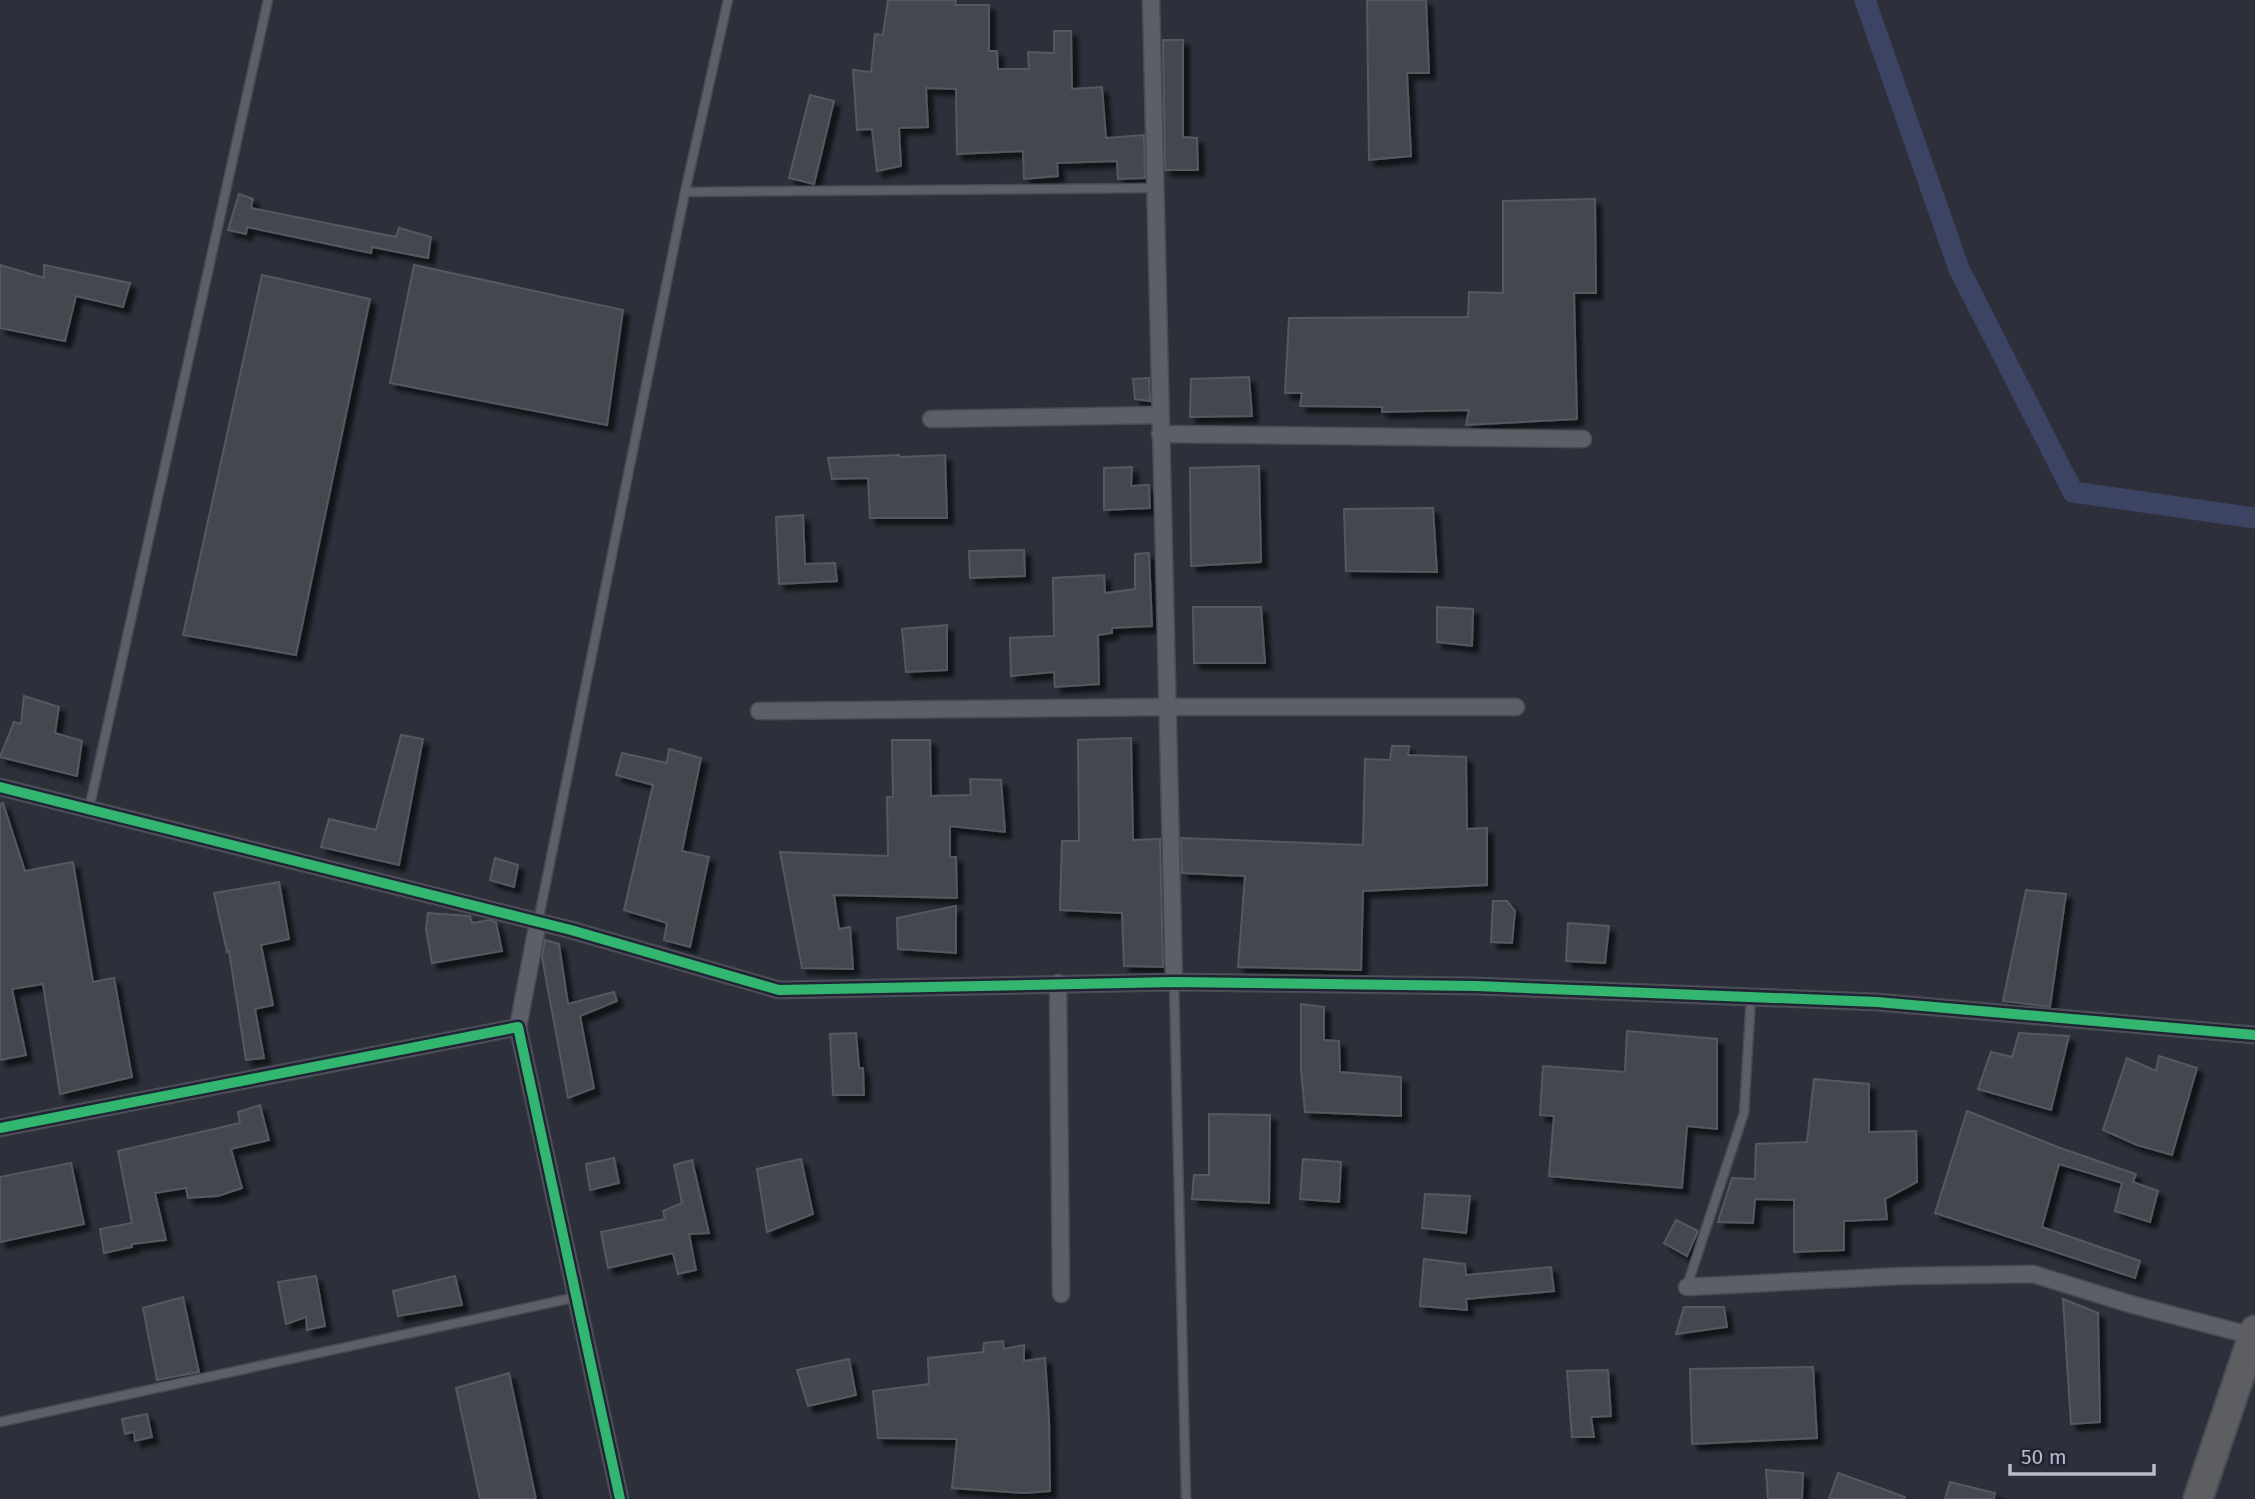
<svg xmlns="http://www.w3.org/2000/svg" width="2255" height="1499" font-family="'Fira Sans',sans-serif">
<style>
.lines{fill:none;stroke-linecap:round;stroke-linejoin:round}
.canal{stroke:#3d4463;stroke-width:21}
.building{fill:#45474f;stroke:#555861;stroke-width:2;filter:url(#shadow)}
.lane-casing{stroke:#494b53;stroke-width:11}
.street-casing{stroke:#494b53;stroke-width:19}
.highway-casing{stroke:#4a4c55;stroke-width:32}
.lane{stroke:#5d5f68;stroke-width:8}
.street{stroke:#5d5f68;stroke-width:16}
.highway{stroke:#5c5e61;stroke-width:28}
.cycleway-casing{stroke:#212434;stroke-width:15}
.cycleway{stroke:#33b770;stroke-width:10}
</style>
<defs>
<filter id="shadow"><feDropShadow dx="6" dy="6" stdDeviation="2" flood-color="#0009"/></filter>
</defs>
<rect width="100%" height="100%" fill="#2d303a"/>
<g class="lines">
<polyline class="canal" points="1865,0 1959,269 2073,492 2255,518"/>
</g>
<g class="building">
<polygon points="888,0 956,0 955,5 989,5 989,51 997,51 998,69 1029,69 1028,52 1054,53 1054,31 1071,31 1072,89 1102,87 1106,138 1144,135 1145,178 1118,179 1117,161 1057,163 1058,176 1024,179 1023,151 957,154 956,89 926,88 928,127 899,128 901,166 877,171 872,129 857,130 853,70 871,72 875,34 883,35"/>
<polygon points="1367,0 1426,0 1429,73 1407,73 1411,156 1369,160"/>
<polygon points="1163,40 1183,40 1183,137 1197,138 1198,170 1165,170"/>
<polygon points="810,95 834,101 814,184 789,178"/>
<polygon points="239,194 253,199 251,208 396,237 399,228 431,237 428,258 372,247 371,253 247,227 246,234 228,230"/>
<polygon points="1595,199 1596,293 1574,293 1577,419 1466,425 1469,410 1382,412 1382,407 1300,406 1302,393 1285,393 1289,318 1468,317 1469,292 1503,293 1503,201"/>
<polygon points="0,265 44,278 44,265 130,283 123,307 76,296 65,341 0,328"/>
<polygon points="414,265 623,310 607,425 390,383"/>
<polygon points="262,275 370,299 296,655 183,635"/>
<polygon points="1249,377 1252,416 1190,417 1191,379"/>
<polygon points="1149,378 1150,401 1135,399 1133,379"/>
<polygon points="899,455 900,457 945,455 947,518 870,518 868,478 832,479 828,458"/>
<polygon points="1259,466 1261,562 1191,566 1190,468"/>
<polygon points="1132,467 1131,486 1149,485 1150,508 1104,510 1104,468"/>
<polygon points="1433,508 1437,572 1346,571 1344,509"/>
<polygon points="803,515 805,564 835,563 837,581 779,584 776,517"/>
<polygon points="1024,550 1025,576 970,578 969,551"/>
<polygon points="1149,553 1152,626 1112,628 1112,633 1098,635 1099,684 1055,687 1054,672 1011,676 1010,638 1054,636 1053,578 1104,575 1105,593 1135,589 1135,554"/>
<polygon points="1193,607 1261,607 1265,663 1194,663"/>
<polygon points="1437,607 1473,609 1472,646 1437,642"/>
<polygon points="947,625 947,670 906,672 902,629"/>
<polygon points="24,696 59,707 55,733 82,741 77,776 0,757 14,722 21,724"/>
<polygon points="401,735 423,739 399,865 321,847 329,819 376,830"/>
<polygon points="1131,738 1133,840 1160,839 1163,967 1124,966 1122,913 1060,910 1062,841 1079,841 1078,740"/>
<polygon points="892,740 930,740 931,796 971,795 970,779 1001,780 1005,832 950,826 950,857 956,857 957,898 834,895 839,929 850,927 853,969 802,968 780,852 888,856 887,797 893,797"/>
<polygon points="1392,746 1409,746 1408,755 1466,757 1467,829 1487,828 1487,885 1363,891 1361,970 1238,967 1245,876 1182,873 1181,838 1363,845 1365,759 1390,760"/>
<polygon points="669,749 701,758 682,851 709,857 690,947 664,940 667,923 624,910 653,785 616,775 622,753 667,763"/>
<polygon points="3,803 25,871 73,862 93,982 114,978 132,1077 60,1094 43,984 12,989 26,1055 0,1060 0,804"/>
<polygon points="495,858 518,865 514,887 490,880"/>
<polygon points="279,882 289,939 261,945 273,1005 255,1009 264,1058 246,1060 229,951 227,952 214,893"/>
<polygon points="2026,890 2066,894 2050,1007 2003,1001"/>
<polygon points="1493,901 1507,901 1515,911 1512,943 1491,942"/>
<polygon points="956,906 956,953 898,949 897,918"/>
<polygon points="428,913 470,916 472,923 490,920 496,922 502,951 432,963 426,929"/>
<polygon points="1568,923 1609,926 1605,963 1566,961"/>
<polygon points="545,940 559,944 568,1004 614,992 617,1001 580,1016 594,1088 568,1098 542,957"/>
<polygon points="1301,1004 1324,1007 1324,1040 1339,1041 1340,1072 1401,1077 1401,1116 1305,1112 1301,1069"/>
<polygon points="1627,1031 1717,1039 1717,1129 1687,1126 1682,1188 1549,1176 1554,1116 1540,1115 1543,1066 1625,1072"/>
<polygon points="856,1033 859,1068 863,1068 864,1095 833,1095 830,1034"/>
<polygon points="2019,1033 2069,1036 2051,1110 1978,1089 1991,1052 2012,1057"/>
<polygon points="2159,1056 2197,1068 2172,1155 2137,1145 2103,1130 2127,1058 2156,1071"/>
<polygon points="1814,1079 1869,1084 1869,1132 1916,1131 1917,1182 1885,1199 1887,1219 1844,1221 1844,1250 1794,1252 1794,1200 1755,1199 1753,1223 1718,1222 1732,1178 1755,1179 1756,1144 1807,1142"/>
<polygon points="260,1105 269,1140 231,1149 242,1188 218,1196 188,1198 186,1188 155,1193 166,1240 132,1244 132,1247 104,1253 100,1229 132,1223 118,1151 240,1123 238,1112"/>
<polygon points="1967,1111 2063,1149 2136,1174 2133,1182 2158,1191 2150,1222 2115,1211 2122,1183 2059,1164 2042,1227 2140,1261 2135,1278 1935,1213"/>
<polygon points="1209,1114 1270,1115 1269,1203 1192,1199 1194,1175 1209,1175"/>
<polygon points="614,1158 619,1183 590,1190 586,1164"/>
<polygon points="801,1159 813,1214 767,1232 757,1169"/>
<polygon points="1303,1159 1341,1162 1339,1202 1300,1199"/>
<polygon points="692,1160 709,1233 689,1234 696,1270 678,1274 673,1253 608,1268 601,1232 665,1219 663,1211 682,1203 674,1165"/>
<polygon points="71,1163 84,1224 0,1242 0,1177"/>
<polygon points="1425,1194 1470,1196 1466,1233 1422,1228"/>
<polygon points="1676,1220 1698,1231 1687,1256 1664,1243"/>
<polygon points="1424,1259 1465,1264 1466,1275 1551,1267 1554,1291 1466,1299 1467,1310 1420,1306"/>
<polygon points="316,1276 325,1326 307,1330 306,1317 286,1324 278,1282"/>
<polygon points="455,1276 462,1305 398,1316 393,1291"/>
<polygon points="183,1297 199,1372 157,1380 143,1308"/>
<polygon points="2063,1299 2098,1313 2100,1422 2071,1424"/>
<polygon points="1684,1307 1724,1307 1727,1327 1676,1334"/>
<polygon points="1003,1341 1004,1349 1024,1345 1024,1361 1045,1358 1049,1418 1050,1491 1024,1493 952,1488 957,1439 878,1438 873,1391 929,1384 928,1358 983,1352 984,1343"/>
<polygon points="849,1359 856,1395 808,1406 797,1370"/>
<polygon points="1813,1367 1817,1438 1692,1444 1690,1369"/>
<polygon points="1608,1370 1611,1416 1591,1417 1594,1437 1572,1437 1567,1371"/>
<polygon points="509,1373 536,1499 480,1499 456,1388"/>
<polygon points="147,1414 152,1437 135,1441 134,1432 125,1434 122,1419"/>
<polygon points="1766,1470 1803,1473 1802,1499 1768,1499"/>
<polygon points="1838,1473 1905,1497 1905,1499 1829,1499"/>
<polygon points="1950,1482 1995,1493 1994,1499 1945,1499"/>
</g>
<g class="lines">
<g class="lane-casing">
<g id="lane">
<polyline points="685,192 1154,188"/>
<polyline points="89,809 268,0"/>
<polyline points="538,922 685,192 728,0"/>
<polyline points="1174,982 1186,1499"/>
<polyline points="1687,1286 1744,1113 1751,997"/>
<polyline points="0,1422 577,1297"/>
</g>
</g>
<g class="street-casing">
<g id="street">
<polyline points="1151,0 1174,982"/>
<polyline points="931,419 1160,415"/>
<polyline points="1160,434 1583,439"/>
<polyline points="759,711 1167,707 1516,707"/>
<polyline points="0,787 571,930 779,990 1174,982 1476,986 1877,1002 2255,1035"/>
<polyline points="1058,983 1061,1294"/>
<polyline points="518,1027 538,922"/>
<polyline points="0,1128 518,1027 620,1499"/>
<polyline points="1687,1287 1901,1276 2033,1274 2130,1304 2253,1336"/>
</g>
</g>
<g class="highway-casing">
<polyline id="highway" points="2198,1499 2255,1330"/>
</g>
<use href="#lane" class="lane"/>
<use href="#street" class="street"/>
<use href="#highway" class="highway"/>
<g class="cycleway-casing">
<g id="cycleway">
<polyline points="0,787 571,930 779,990 1174,982 1476,986 1877,1002 2255,1035"/>
<polyline points="0,1128 518,1027 620,1499"/>
</g>
</g>
<use href="#cycleway" class="cycleway"/>
</g>
<path d="M2010 1464v10h144v-10" fill="none" stroke="#b8bbc9" stroke-width="3.5"/>
<text x="2021" y="1464" font-size="21" fill="#b8bbc9" stroke="#212434" stroke-width="5" paint-order="stroke">50 m</text>
</svg>
